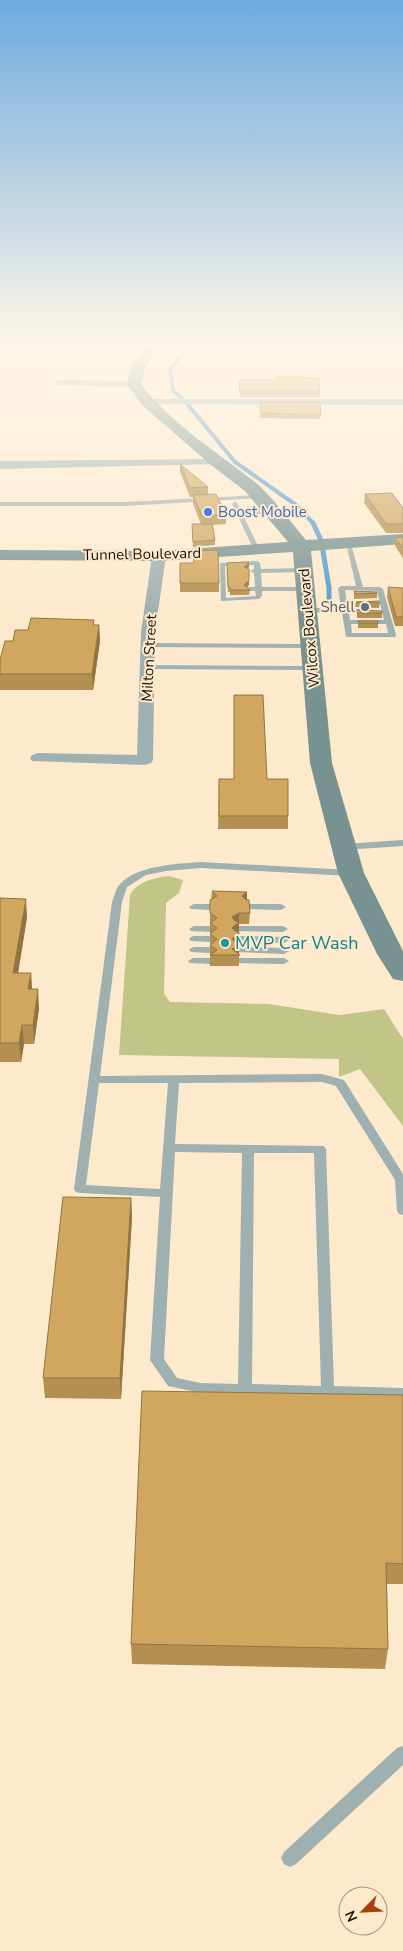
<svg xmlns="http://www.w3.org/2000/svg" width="403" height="1951" font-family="'Nunito Sans',sans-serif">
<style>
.green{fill:#c1c587}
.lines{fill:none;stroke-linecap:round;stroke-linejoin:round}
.stream-far1{stroke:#589ccf;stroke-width:4}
.stream{stroke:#589ccf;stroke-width:5}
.service{fill:#9eb0b0;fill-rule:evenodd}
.minor{fill:#9eb0b0;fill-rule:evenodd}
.secondary{fill:#789292;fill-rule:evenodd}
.wall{fill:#b48f52}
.shaded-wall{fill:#927442}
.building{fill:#d1a65f;stroke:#927442}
.shop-dot{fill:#3f7fe0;stroke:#fdeacd;stroke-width:2}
.service-dot{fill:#5c6f8a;stroke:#fdeacd;stroke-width:2}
.culture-dot{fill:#0f9aa8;stroke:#fdeacd;stroke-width:2}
.labels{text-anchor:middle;stroke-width:4;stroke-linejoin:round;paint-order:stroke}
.far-shop-label{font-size:15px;fill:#366cbe;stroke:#fdeacd;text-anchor:start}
.far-street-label{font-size:15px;fill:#1a140a;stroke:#fdeacd}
.far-service-label{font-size:15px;fill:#4e5e75;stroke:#fdeacd;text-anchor:end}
.culture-label{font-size:18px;fill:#0d838f;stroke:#fdeacd;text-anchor:start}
</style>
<rect width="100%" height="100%" fill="#fdeacd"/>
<path class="green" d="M168,876L183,880L179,893L166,903L164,994L170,1002L269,1004L339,1015L384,1009L403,1039V1126L360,1069L339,1077V1059L119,1055L130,895C137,882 153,878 168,876Z"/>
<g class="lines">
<g class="stream-far1">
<polyline points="182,399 173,390 170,369 184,353 196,345"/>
<polyline points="188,405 235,462 296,505 314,524"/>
</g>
<g class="stream">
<polyline points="313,523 321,540"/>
<polyline points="323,551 329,588 329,606"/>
</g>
<g class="service">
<polygon points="259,495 262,497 261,498 125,506 0,506 0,502 125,502"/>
<polygon points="235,502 237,503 241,511 270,509 273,511 270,513 243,515 260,550 259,551 254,550 232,504"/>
<path d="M346,543L351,544L363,587H380L383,589L396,635L395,637H346L342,613L308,612L304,610L308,608H341L338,588L341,586H356ZM345,590L377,591L384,620H350L349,613H369L373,611L369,609H348ZM351,624H386L388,633H352Z"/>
<path d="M257,561L260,563L261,569L304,568L307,570L304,572L261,573L262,587H306L309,589L306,591H262V596L259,599L221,601L220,563ZM254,565V569L250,571L254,573L255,587H249L246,589L249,591H255L256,596L226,598L225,566Z"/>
<polygon points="145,643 311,644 315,646 311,648 148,647 145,647"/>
<polygon points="144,665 313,666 317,668 313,670 147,669 144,669"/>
<polygon points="403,840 403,846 344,850 340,847 344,844"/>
<path d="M201,862L350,870L355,873L350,876L201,868L166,871L146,875L127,887L122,902L100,1076L322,1074L344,1080L403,1174V1215L399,1214L397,1211L395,1180L336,1086L322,1082L179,1083L175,1144L324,1146L326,1149L334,1386L403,1388V1398L201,1393L168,1386L150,1360L160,1197L80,1193L76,1192L74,1189L112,902C114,897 116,888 120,884C138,865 176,864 201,862ZM99,1083H168L160,1189L86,1185ZM175,1152L242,1153L238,1384L201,1383L177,1378L164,1359ZM254,1153H314L321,1386L252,1384Z"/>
<polygon points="194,904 210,904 215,907 210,910 191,909 189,907"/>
<polygon points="249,904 281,904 286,907 281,910 246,909 244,907"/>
<polygon points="194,926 210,926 215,929 210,932 191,931 189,929"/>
<polygon points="239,926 283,926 288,929 283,932 236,931 234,929"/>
<polygon points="194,936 210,936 215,939 210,942 191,941 189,939 191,937"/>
<polygon points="239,936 284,937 289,940 284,943 236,941 234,939 236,937"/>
<polygon points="194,947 210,947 215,950 210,953 191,952 189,950 191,948"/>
<polygon points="239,947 284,948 289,951 284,954 236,952 234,950 236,948"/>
<polygon points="193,958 210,958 215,961 210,964 190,963 188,961"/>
<polygon points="239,958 284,958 289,961 284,964 236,963 234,961"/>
<polygon points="403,1746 403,1765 296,1864 290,1867 284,1864 281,1858 284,1852 397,1748"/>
</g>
<g class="minor">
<polygon points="60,380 134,381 139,384 134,387 56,385 55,383 56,381"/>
<polygon points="147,399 403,399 403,405 143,404 142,402 143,400"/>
<polygon points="217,459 221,460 223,462 221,464 0,469 0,461"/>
<polygon points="159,552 166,556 155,632 153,760 151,763 145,765 32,761 30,758 32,755 38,753 137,755 141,632 152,556"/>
</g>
<path class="secondary" d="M148,345H162L146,365L141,384C170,423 217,452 255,482C272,496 291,523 306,540L403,534V544L311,551L332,763L364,873L403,951V981L393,979L377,954L338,873L310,763L293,552L159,561L0,560V550L159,551L288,542L245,491L211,465L142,405L127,384L132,364Z"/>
</g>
<g class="wall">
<polygon points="239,380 320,391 320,397 240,397"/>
<polygon points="260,413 321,415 320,419 260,418"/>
<polygon points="180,464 208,487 208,494 226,515 226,524 213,525 215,540 215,545 193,547 192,524 201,524 193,504 193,497 190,497 180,472"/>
<polygon points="365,494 403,508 403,533 386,533 364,503"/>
<polygon points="403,537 403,558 395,546 395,538"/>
<polygon points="249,562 249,567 248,568 249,585 247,587 250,590 249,595 230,595 230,592 228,592 227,563"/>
<polygon points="180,563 219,583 219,592 180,592"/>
<polygon points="388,587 403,588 403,626 395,626 387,597"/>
<polygon points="354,591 377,593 377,598 354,599"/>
<polygon points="356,602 380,603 379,608 355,607"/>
<polygon points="357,610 382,613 382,618 357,618"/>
<polygon points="358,621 378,623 378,628 358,628"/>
<polygon points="94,625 99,625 100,641 93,690 0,690 0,660 13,641 28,630"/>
<polygon points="219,779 267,779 288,816 288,829 218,829"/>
<polygon points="212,891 247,892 247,899 250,913 249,924 239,924 239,966 210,966 210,900 211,900"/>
<polygon points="0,898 27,917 18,973 31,973 32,989 39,1008 34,1044 24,1044 21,1062 0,1062"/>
<polygon points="131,1198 132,1217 121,1399 45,1398 43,1378"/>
<polygon points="403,1395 403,1584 387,1584 388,1649 385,1669 132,1664 131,1644"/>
</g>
<g class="shaded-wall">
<polygon points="249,562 249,567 244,572 244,567"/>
<polygon points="249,580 249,585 244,590 244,585"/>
<polygon points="99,625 100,641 93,690 92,674"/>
<polygon points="247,892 247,903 242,896"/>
<polygon points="26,899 27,917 15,992 13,973"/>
<polygon points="239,913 239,955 232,955 232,917"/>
<polygon points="31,973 32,992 28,989"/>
<polygon points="38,989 39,1008 34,1044 33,1025"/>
<polygon points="22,1025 24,1044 21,1062 19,1043"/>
<polygon points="131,1198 132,1217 121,1399 120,1378"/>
</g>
<g class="building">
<polygon points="277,376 319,378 320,391 240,391 239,380 278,380"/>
<polygon points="261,402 320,402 321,415 260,413"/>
<polygon points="180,464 208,487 190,488"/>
<polygon points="392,493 403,508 403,524 386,524 365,494"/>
<polygon points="216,494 226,515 202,516 193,495"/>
<polygon points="192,524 212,524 215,540 193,542"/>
<polygon points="403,537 403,548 395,538"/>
<polygon points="218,550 219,583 180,583 180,563 194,563 193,551"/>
<polygon points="249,562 244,567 249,569 249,580 244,585 250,590 230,590 230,587 228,587 227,563"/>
<polygon points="388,587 403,588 403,617 396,617"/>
<polygon points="354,591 377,592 377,593 355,594"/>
<polygon points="379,601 380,603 356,602"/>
<polygon points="357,610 382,611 382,613 357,613"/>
<polygon points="31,618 94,620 93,625 99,625 92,674 0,674 0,660 5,641 13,641 15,630 28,630"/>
<polygon points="358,621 378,621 378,623 359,623"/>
<polygon points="234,695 263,695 267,779 288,779 288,816 219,816 219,779 234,779"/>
<polygon points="212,891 247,892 242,896 245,899 249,900 250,913 239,913 232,917 235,921 239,922 232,928 235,931 239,932 239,934 232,939 235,942 239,943 239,945 232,949 240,955 210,955 217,950 210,945 217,939 210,934 217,928 210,923 217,918 210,913 210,900 217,896"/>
<polygon points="0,898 26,899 13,973 31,973 28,989 38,989 33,1025 22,1025 19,1043 0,1043"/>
<polygon points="63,1197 131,1198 120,1378 43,1378"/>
<polygon points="142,1391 403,1395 403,1564 386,1563 388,1649 131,1644"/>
</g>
<linearGradient id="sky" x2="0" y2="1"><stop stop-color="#6eaade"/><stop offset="0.56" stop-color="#fef6e8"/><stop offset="1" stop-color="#fef6e8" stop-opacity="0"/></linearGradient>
<rect width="403" height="618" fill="url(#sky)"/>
<circle class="shop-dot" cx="208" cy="512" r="5"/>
<circle class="service-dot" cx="365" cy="607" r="5"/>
<circle class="culture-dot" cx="225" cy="943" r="5"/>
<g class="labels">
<g class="far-shop-label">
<text x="218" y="517">Boost Mobile</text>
</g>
<g class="far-street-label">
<text transform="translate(142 554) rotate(-1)" y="5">Tunnel Boulevard</text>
<text transform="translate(309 628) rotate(-95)" y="5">Wilcox Boulevard</text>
<text transform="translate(149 658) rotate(-87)" y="5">Milton Street</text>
</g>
<g class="far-service-label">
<text x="355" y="612">Shell</text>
</g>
<g class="culture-label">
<text x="235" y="949">MVP Car Wash</text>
</g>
</g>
<g transform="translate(363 1911) rotate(246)"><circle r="24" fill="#fdeacd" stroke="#a2947f"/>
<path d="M0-4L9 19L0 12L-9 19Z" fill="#a6410f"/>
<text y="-8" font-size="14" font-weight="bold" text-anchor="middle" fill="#1a140a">N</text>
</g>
</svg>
